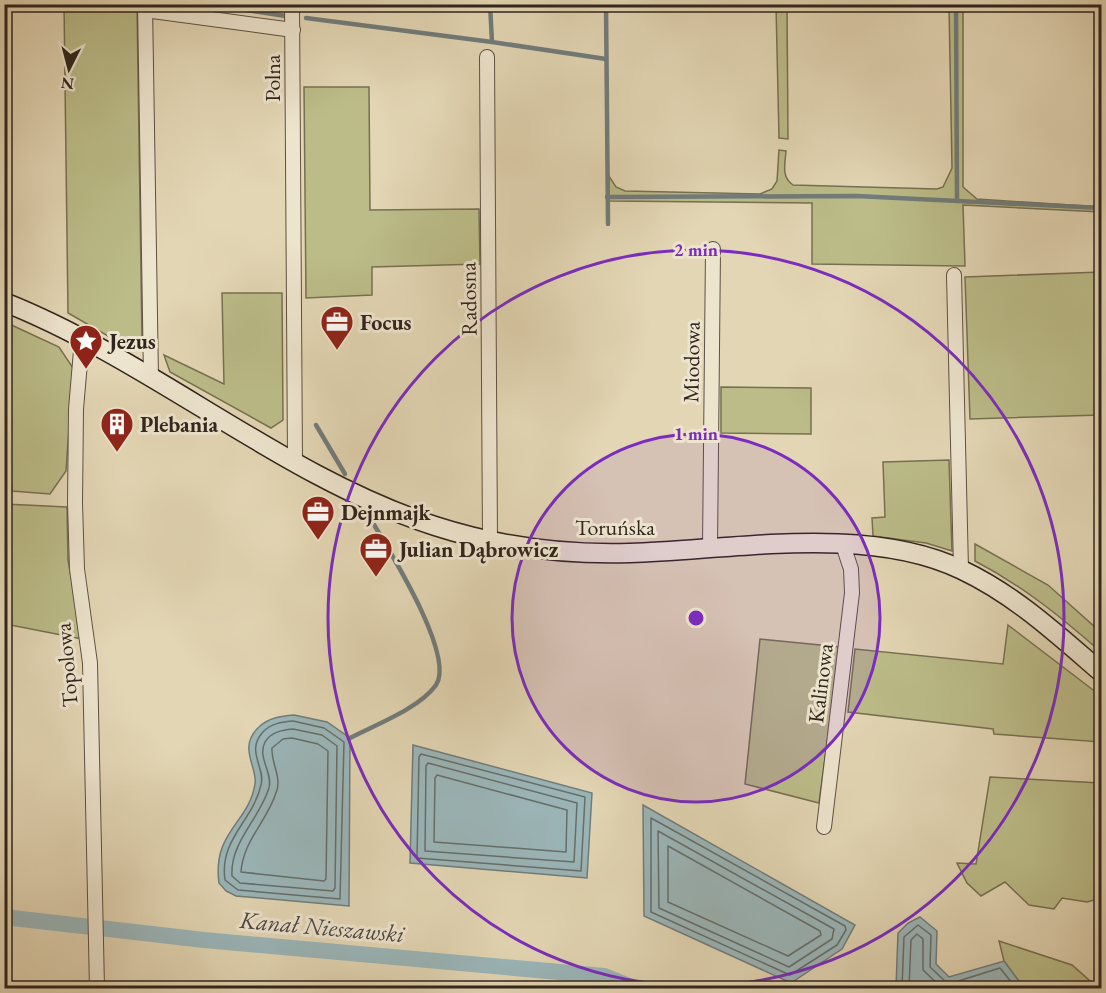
<svg xmlns="http://www.w3.org/2000/svg" width="1106" height="993" font-family="'EB Garamond',serif">
<style>
.green{fill:#bbbc88;stroke:#767052;stroke-width:1.5}
.water{fill:#9bb6b9;stroke:#717c7b;stroke-width:1.5}
.lines{fill:none;stroke-linecap:round;stroke-linejoin:round}
.shore{stroke:#666e6b;stroke-width:1.5}
.stream{stroke:#717c7b;stroke-width:4.5}
.canal{stroke:#9bb6b9;stroke-width:16}
.minor-casing{stroke:#5e5143;stroke-width:16}
.secondary-casing{stroke:#31251d;stroke-width:21}
.minor{stroke:#ede4ce;stroke-width:14}
.secondary{stroke:#ede4ce;stroke-width:18}
.ring{fill:none;stroke:#7b2cbf;stroke-width:3}
.labels{text-anchor:middle;stroke-width:6;stroke-linejoin:round;paint-order:stroke}
.street-label{font-size:22px;fill:#31251d;stroke:#ede4ce}
.poi-label{font-size:22px;font-weight:bold;fill:#31251d;stroke:#ede4ce;text-anchor:start}
.water-label{font-size:24px;font-style:italic;fill:#4c4944;stroke:#ede4ce}
.centre{fill:#7b2cbf;stroke:#ede4ce;stroke-width:3}
.ring-label{font-size:18px;text-anchor:middle;font-weight:bold;fill:#7b2cbf;stroke:#ede4ce;stroke-width:6;stroke-linejoin:round;paint-order:stroke}
</style>
<rect width="100%" height="100%" fill="#e3d6b4"/>
<filter id="stains"><feTurbulence type="fractalNoise" baseFrequency=".00333" numOctaves="4"/><feColorMatrix values="0 0 0 0 .2 0 0 0 0 .09 0 0 0 0 .02 0 0 0 .5 -.17"/></filter>
<radialGradient id="worn" r=".72"><stop offset=".6" stop-color="#630" stop-opacity="0"/><stop offset="1" stop-color="#630" stop-opacity=".3"/></radialGradient>
<g class="green">
<polygon points="64,5 137,5 142,339 127,347 68,313"/>
<polygon points="776,5 787,5 788,139 779,138"/>
<path d="M949,5H963V187L977,199L1101,207V212L963,205L965,266L812,264V203L609,201V176L616,187L625,191L760,194L772,189L777,181L779,150L786,151C785,164 781,177 793,185L937,189L943,187L952,168Z"/>
<polygon points="304,87 369,87 370,210 479,209 480,264 372,267 372,295 306,298"/>
<polygon points="1101,272 1101,415 970,419 965,277"/>
<polygon points="222,293 282,293 283,420 271,428 170,372 164,355 224,384"/>
<polygon points="5,322 59,347 73,368 66,471 50,494 12,491 8,438 5,438"/>
<polygon points="721,387 811,388 811,434 721,433"/>
<polygon points="949,460 952,551 926,543 873,536 872,518 885,517 883,462"/>
<polygon points="4,504 67,507 68,560 82,639 5,624"/>
<path d="M975,544L1048,585L1095,627L1101,624V652C1061,617 1023,586 975,561Z"/>
<polygon points="1008,625 1101,696 1101,742 994,734 993,729 848,712 855,649 1003,664"/>
<polygon points="760,639 840,647 819,803 745,784"/>
<polygon points="990,777 1101,783 1101,898 1087,902 1062,898 1054,909 1029,905 1005,882 981,896 967,883 957,863 976,864"/>
<polygon points="999,941 1072,965 1098,988 1024,988 1004,961"/>
</g>
<g class="water">
<path d="M294,715L327,722L350,738L349,906L236,896L226,891L219,883C212,832 249,823 255,784C258,768 237,747 259,727C268,718 281,716 294,715Z"/>
<polygon points="413,745 592,793 587,878 410,863"/>
<polygon points="643,805 855,925 842,949 791,983 644,916"/>
<polygon points="920,917 937,931 936,964 949,977 1004,961 1024,988 896,988 898,933 908,923"/>
</g>
<g class="lines">
<g class="shore">
<path d="M293,721L324,728L344,742L340,899L238,890L225,880C219,839 253,821 261,785C266,768 245,751 263,732C271,723 283,722 293,721Z"/>
<path d="M293,729L322,735L337,746L335,888L333,891L240,883L232,876C230,842 259,820 269,788C273,772 257,758 265,742C271,732 282,730 293,729Z"/>
<path d="M292,738L318,744L328,751L326,879L324,881L241,872C243,840 268,821 277,790C281,776 271,762 272,748L283,739Z"/>
<polygon points="421,754 585,797 581,871 417,858 419,757"/>
<polygon points="428,763 577,803 574,862 425,851 426,766"/>
<polygon points="437,775 567,810 566,852 434,842 435,778"/>
<polygon points="651,818 845,926 846,930 837,945 790,975 651,912"/>
<polygon points="658,831 834,929 832,939 789,967 659,908"/>
<polygon points="668,846 820,931 821,935 788,956 668,902"/>
<polyline points="902,988 904,937 918,925 931,935 930,967 946,982 952,983 1000,968 1016,988"/>
<polyline points="909,988 911,940 917,934 923,939 923,970 942,988"/>
</g>
<g class="stream">
<polyline points="205,4 286,16"/>
<polyline points="490,4 492,42 606,59"/>
<polyline points="606,4 608,224"/>
<polyline points="956,4 957,201"/>
<polyline points="306,18 492,42"/>
<polyline points="607,197 857,196 1102,208"/>
<polyline points="316,425 345,474"/>
<path d="M350,738C375,725 420,708 436,685C456,655 387,547 370,518"/>
</g>
<polyline class="canal" points="4,917 204,940 604,976 634,988"/>
<g class="minor-casing">
<g id="minor">
<polyline points="145,4 151,378"/>
<polyline points="292,4 295,461"/>
<polyline points="145,10 293,30"/>
<polyline points="487,57 490,541"/>
<polyline points="954,275 961,569"/>
<polyline points="82,339 76,409 75,503 77,569 90,663 97,988"/>
<polyline points="710,548 713,249"/>
<polyline points="824,827 852,593 851,569 843,545"/>
</g>
</g>
<g class="secondary-casing">
<path id="secondary" d="M4,302C153,361 283,477 435,526C497,546 565,555 630,553C731,550 868,524 962,570C1015,595 1058,635 1102,673"/>
</g>
<use href="#minor" class="minor"/>
<use href="#secondary" class="secondary"/>
</g>
<circle cx="696" cy="618" r="184" fill="#7b2cbf" fill-opacity=".12"/>
<g class="ring">
<circle cx="696" cy="618" r="184"/>
<circle cx="696" cy="618" r="368"/>
</g>
<defs>
<g id="office-pin" transform="scale(1.725)"><path d="M0 17L-7.5 6A9.5 9.5 0 1 1 7.5 6Z" fill="#8f2418" stroke="#ede4ce"/><path d="M-6-3h4V-5.5h4V-3h4V5H-6ZM-1-4.5V-3h2v-1.5ZM-6 0V1H6V0Z" fill="#fff"/></g>
<g id="sight-pin" transform="scale(1.725)"><path d="M0 17L-7.5 6A9.5 9.5 0 1 1 7.5 6Z" fill="#8f2418" stroke="#ede4ce"/><path d="M0-6L1.8-2.2L6-1.7L2.9 1.2L3.7 5.4L0 3.3L-3.7 5.4L-2.9 1.2L-6-1.7L-1.8-2.2Z" fill="#fff"/></g>
<g id="building-pin" transform="scale(1.725)"><path d="M0 17L-7.5 6A9.5 9.5 0 1 1 7.5 6Z" fill="#8f2418" stroke="#ede4ce"/><path d="M-4-6H4V6H1V3H-1V6H-4ZM-2.5-4.3h1.7v1.8h-1.7ZM.8-4.3h1.7v1.8H.8ZM-2.5-1h1.7V.8h-1.7ZM.8-1h1.7V.8H.8Z" fill="#fff"/></g>
</defs>
<g fill-rule="evenodd">
<use href="#office-pin" x="337" y="322"/>
<use href="#sight-pin" x="86" y="341"/>
<use href="#building-pin" x="117" y="424"/>
<use href="#office-pin" x="318" y="512"/>
<use href="#office-pin" x="376" y="549"/>
</g>
<g class="labels">
<g class="street-label">
<text transform="translate(272 78) rotate(-90)" y="8">Polna</text>
<text transform="translate(468 299) rotate(-91)" y="8">Radosna</text>
<text transform="translate(691 362) rotate(-89)" y="8">Miodowa</text>
<text x="615" y="535">Toruńska</text>
<text transform="translate(66 665) rotate(-95)" y="8">Topolowa</text>
<text transform="translate(820 683) rotate(-83)" y="8">Kalinowa</text>
</g>
<g class="poi-label">
<text x="360" y="330">Focus</text>
<text x="109" y="349">Jezus</text>
<text x="140" y="432">Plebania</text>
<text x="341" y="520">Dejnmajk</text>
<text x="399" y="557">Julian Dąbrowicz</text>
</g>
<g class="water-label">
<text transform="translate(322 927) rotate(5)" y="8">Kanał Nieszawski</text>
</g>
</g>
<circle cx="696" cy="618" r="9" class="centre"/>
<g class="ring-label">
<text x="696" y="256">2 min</text>
<text x="696" y="440">1 min</text>
</g>
<rect width="1106" height="993" fill="none" stroke="#e3d6b4" stroke-width="24"/>
<rect x="6" y="6" width="1094" height="981" fill="none" stroke="#31251d" stroke-width="3"/>
<rect x="12" y="12" width="1082" height="969" fill="none" stroke="#31251d" stroke-width="1.5"/>
<g transform="translate(69 69) rotate(186)" stroke="#ede4ce" stroke-width="4.5" paint-order="stroke">
<path d="M0-4.5L10 22L0 15L-10 22Z" fill="#31251d"/>
<text y="-9" font-size="16" font-weight="bold" text-anchor="middle" fill="#31251d">N</text>
</g>
<rect width="100%" height="100%" filter="url(#stains)"/>
<rect width="100%" height="100%" fill="url(#worn)"/>
</svg>
